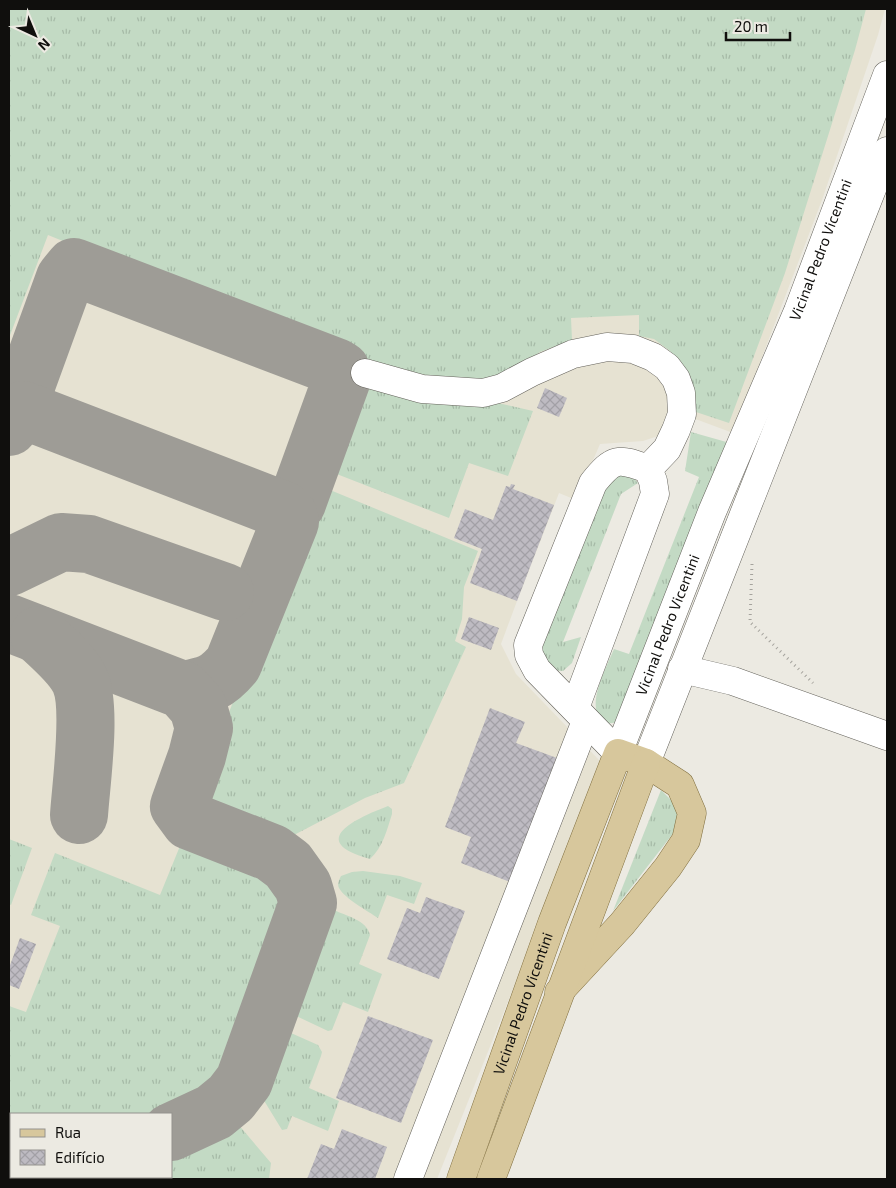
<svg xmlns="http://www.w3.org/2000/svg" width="896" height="1188" font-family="'Exo 2',sans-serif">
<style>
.built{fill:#e6e2d2;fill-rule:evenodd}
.grass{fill:url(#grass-tufts)}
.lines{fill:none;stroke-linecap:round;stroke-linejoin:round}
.taxiway{stroke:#9e9c96;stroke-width:58}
.building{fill:url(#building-cross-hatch)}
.minor-casing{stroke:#63615a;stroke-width:29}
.major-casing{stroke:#806f3f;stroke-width:29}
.path{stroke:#a5a39d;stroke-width:3;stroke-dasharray:1 4;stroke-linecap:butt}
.minor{stroke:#fff;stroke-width:28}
.major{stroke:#d7c79c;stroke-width:28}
.labels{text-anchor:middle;stroke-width:4;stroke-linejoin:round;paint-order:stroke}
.street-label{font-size:15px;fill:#100f0d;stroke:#eceae2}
</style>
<defs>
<pattern id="grass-tufts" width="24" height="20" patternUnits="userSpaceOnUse" patternTransform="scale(1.25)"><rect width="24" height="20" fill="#c3dac4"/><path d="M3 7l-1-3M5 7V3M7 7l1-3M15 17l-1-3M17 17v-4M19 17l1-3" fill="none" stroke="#a6baa7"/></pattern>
<pattern id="building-cross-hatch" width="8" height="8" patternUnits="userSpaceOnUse" patternTransform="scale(1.25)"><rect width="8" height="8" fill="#bebbc2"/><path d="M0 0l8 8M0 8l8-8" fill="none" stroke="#a2a0a6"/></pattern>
</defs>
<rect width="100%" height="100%" fill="#eceae2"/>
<path class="built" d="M9,9H885L878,35L822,200L733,433L674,411L658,436L643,441L600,444L576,500L559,493L517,601L501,644L516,674L599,760V774L437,1179H9ZM11,1114H171V1177H11Z"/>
<g class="grass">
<polygon points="9,9 866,9 855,50 785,273 729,423 690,410 686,373 670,351 654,339 639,336 639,315 571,318 572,340 540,352 517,368 472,384 364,363 48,235 9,338"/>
<polygon points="359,380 498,403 533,411 508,476 469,463 449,518 324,469"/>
<path d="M691,432L730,443L620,721C613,723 608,725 602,720C585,706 607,666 614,649L629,654L699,477L685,471Z"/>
<polygon points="615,474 630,474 638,483 621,494 563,642 581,637 572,663 563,671 552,670 542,656 542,646 607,482"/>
<polygon points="318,485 478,551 464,587 462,619 455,641 466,647 404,783 365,798 294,835 282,836 266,832 195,799"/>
<polygon points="661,790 678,807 678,827 613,911"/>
<path d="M388,806L392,809V814C387,830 383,847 370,859C305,841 357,818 388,806Z"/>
<polygon points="9,839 32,848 11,905 9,904"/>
<path d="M180,846C200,849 222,851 242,857C271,866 293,893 289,924L234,1072C217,1097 198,1107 171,1119V1114H11V1177H46L41,1179H9V1006L26,1012L60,926L31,915L55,853L160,895Z"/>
<path d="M363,871L400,876L422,883L414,904L387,895L378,918C368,911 345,899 339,888C337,884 339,880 341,876L352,872Z"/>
<path d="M334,910C346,916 367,920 370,935L359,964L382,974L368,1012L343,1002L332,1030L328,1031L292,1014L289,1003L320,918L330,911Z"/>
<polygon points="282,1029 318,1045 322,1052 321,1056 309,1088 339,1101 328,1131 292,1116 287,1129 282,1130 260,1094 258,1084 277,1033"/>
<polygon points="232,1117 271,1163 269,1179 107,1179 112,1177 171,1177 171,1147"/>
</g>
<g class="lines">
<g class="taxiway">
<polyline points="23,410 20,404 21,399 65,278 74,267 336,367 341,370 343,376 297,503 292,508 283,510"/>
<path d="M9,427L14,417L23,410L283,510L289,516L290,522L233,664C216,684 208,685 183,690"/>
<polyline points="9,567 61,542 89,544 225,592"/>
<polyline points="9,623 183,690 198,707 204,728 197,756 179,806 190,821 272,853 288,865 303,886 308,903 244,1081 231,1098 214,1112 171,1132"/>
<path d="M39,635C52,647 73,665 80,681C92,708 81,784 79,815"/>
<polyline points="72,1179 77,1177"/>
</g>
</g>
<g class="building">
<polygon points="545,388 567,398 559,417 537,408"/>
<polygon points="511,484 515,485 513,489 554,505 517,601 470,583 482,549 454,538 465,509 493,520 506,486 510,487"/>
<polygon points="469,617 499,628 491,650 461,639"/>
<polygon points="490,708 525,722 516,743 557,758 510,882 461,863 471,837 445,827"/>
<polygon points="426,897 465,911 439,979 387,959 407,908 420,913"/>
<polygon points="20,938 36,944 19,989 9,985 9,968"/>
<polygon points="368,1016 433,1040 401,1123 336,1098"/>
<polygon points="342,1129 387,1147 375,1179 307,1179 321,1144 334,1149"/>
</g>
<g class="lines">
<g class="minor-casing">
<g id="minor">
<polyline points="365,373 422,389 483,393 502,388 532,372 573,354 607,347 633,349 653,357 667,367 676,379 681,393 682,414 676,430 667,449 648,469"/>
<polyline points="682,669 733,681 887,736"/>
<path id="s1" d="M575,708L655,494L653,481L648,469C618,458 614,457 593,483L528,645L529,655L537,670L618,753L712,512L798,311L887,75"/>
<polyline points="646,763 887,151"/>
<polyline points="408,1179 586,721"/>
</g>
</g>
<g class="major-casing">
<g id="major">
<path id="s2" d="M461,1179L552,923L618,753L646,763L680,785L692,813L686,840L668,867L622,924L559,992"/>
<polyline points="491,1179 646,763"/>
</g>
</g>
<polyline class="path" points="752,564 750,622 813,683"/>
<use href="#minor" class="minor"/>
<use href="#major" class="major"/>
</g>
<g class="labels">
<g class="street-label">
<text dy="5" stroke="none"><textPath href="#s1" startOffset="1179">Vicinal Pedro Vicentini</textPath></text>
<text dy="5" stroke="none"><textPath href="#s1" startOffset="774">Vicinal Pedro Vicentini</textPath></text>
<text dy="5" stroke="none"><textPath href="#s2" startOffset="186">Vicinal Pedro Vicentini</textPath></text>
</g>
</g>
<rect width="896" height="1188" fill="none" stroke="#100f0d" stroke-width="20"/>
<rect x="10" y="1113" width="162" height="65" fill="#eceae2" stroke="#94928d"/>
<rect x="20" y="1129" width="25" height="8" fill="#d7c79c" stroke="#94928d"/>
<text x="55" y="1138" font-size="15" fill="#100f0d">Rua</text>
<rect x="20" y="1150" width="25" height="15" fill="url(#building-cross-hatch)" stroke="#94928d"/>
<text x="55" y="1163" font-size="15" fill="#100f0d">Edifício</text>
<g transform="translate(35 35) rotate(136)" stroke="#eceae2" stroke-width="4" paint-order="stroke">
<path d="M0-4L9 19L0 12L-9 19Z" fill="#100f0d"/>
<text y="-8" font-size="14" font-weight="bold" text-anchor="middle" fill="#100f0d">N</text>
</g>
<path d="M726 32v8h64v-8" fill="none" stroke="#100f0d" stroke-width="2.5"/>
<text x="734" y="32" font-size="15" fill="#100f0d" stroke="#eceae2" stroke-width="4" paint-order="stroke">20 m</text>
</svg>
